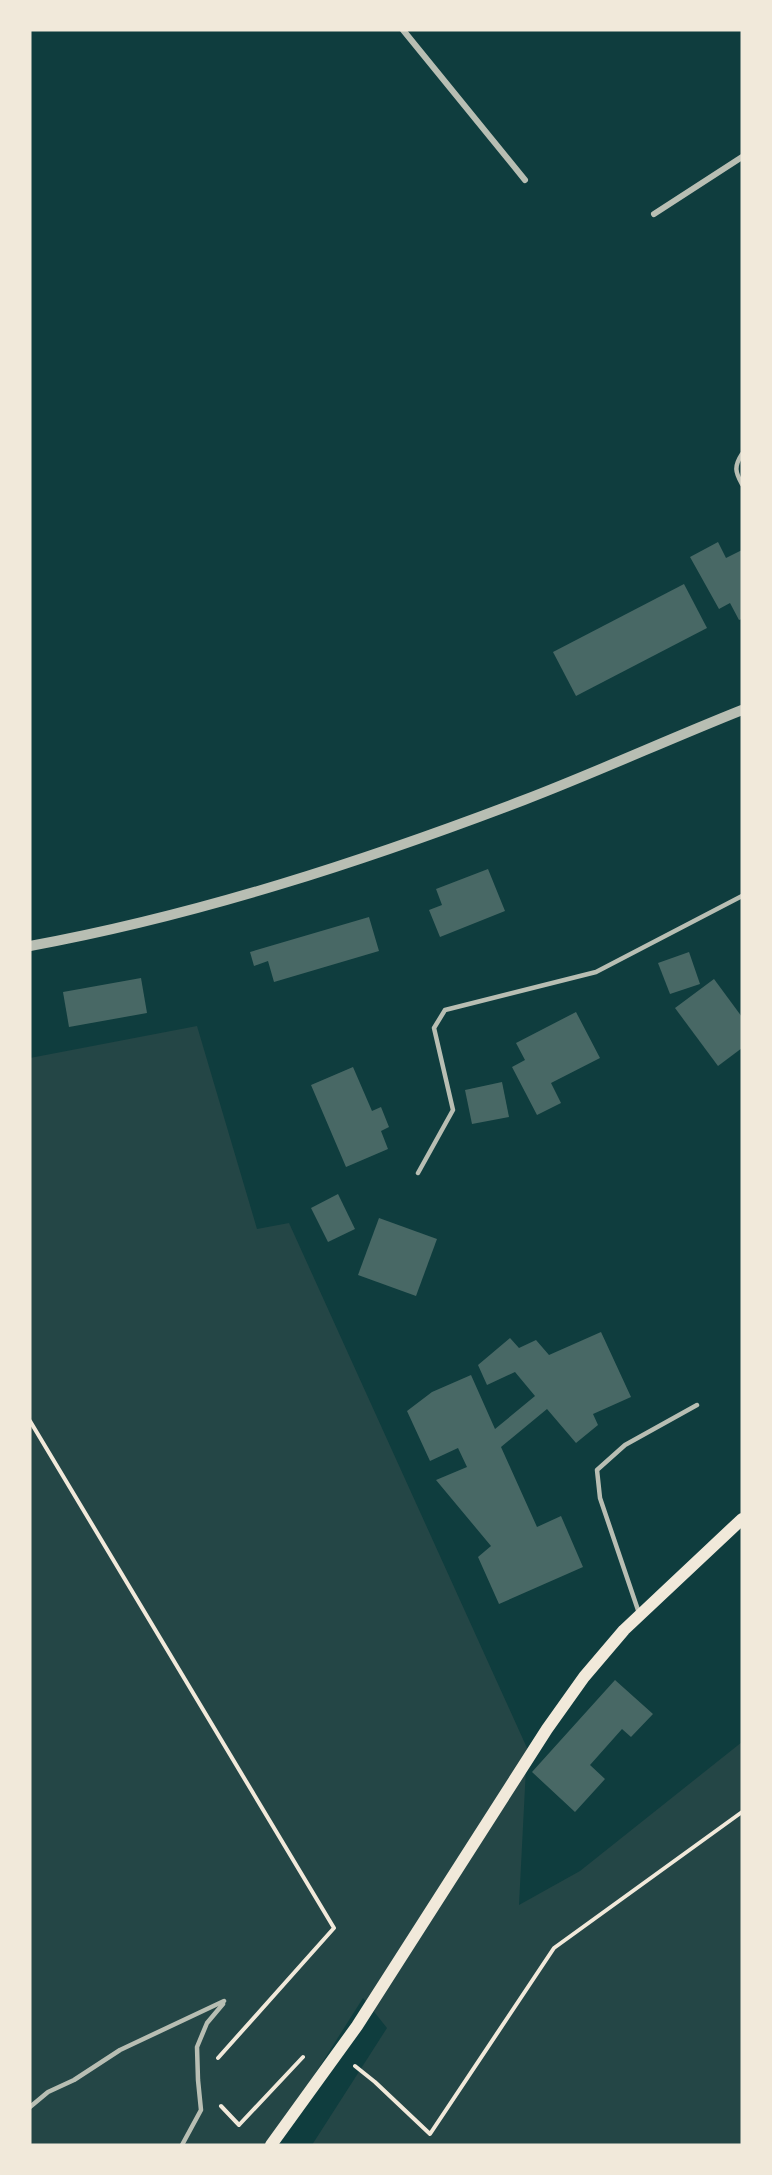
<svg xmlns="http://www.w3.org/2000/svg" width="772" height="2175" font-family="Montserrat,sans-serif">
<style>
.green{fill:#244646}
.building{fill:#486865}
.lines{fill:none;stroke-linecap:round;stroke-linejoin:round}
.path{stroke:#f1e9da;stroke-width:4}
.service{stroke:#b8beb3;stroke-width:4.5}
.minor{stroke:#b8beb3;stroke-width:6}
.tertiary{stroke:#b8beb3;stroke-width:10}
.secondary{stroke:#f1e9da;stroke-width:12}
</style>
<rect width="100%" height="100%" fill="#0f3d3e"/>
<polygon class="green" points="197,1026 257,1229 289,1223 527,1748 519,1905 580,1871 742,1742 742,2145 312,2145 387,2028 363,1998 270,2145 30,2145 30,1058"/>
<g class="building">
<polygon points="718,542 726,558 742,550 742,619 739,620 730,603 719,609 690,557"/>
<polygon points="684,584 707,628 576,696 553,652"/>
<polygon points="488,869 505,911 440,937 429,910 442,905 436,889"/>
<polygon points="369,917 379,951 274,982 268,961 254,966 250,952"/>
<polygon points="689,952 700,984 670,994 658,963"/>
<polygon points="141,978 147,1013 69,1027 63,992"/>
<polygon points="714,979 742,1017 742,1048 718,1066 675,1008"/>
<polygon points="576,1012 600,1058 551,1083 561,1103 537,1115 512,1067 525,1060 516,1043"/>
<polygon points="353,1067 372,1111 381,1107 389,1127 381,1131 388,1149 346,1167 311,1085"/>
<polygon points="502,1082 509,1117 472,1124 465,1090"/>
<polygon points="338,1194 355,1229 328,1242 311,1208"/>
<polygon points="379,1218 437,1239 416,1296 358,1275"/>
<polygon points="601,1332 631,1397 593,1414 598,1425 576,1443 547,1409 501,1447 537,1527 561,1516 583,1567 499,1604 478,1557 491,1546 436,1480 467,1467 458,1448 430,1461 407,1411 432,1392 471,1375 495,1429 535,1396 515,1372 487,1385 478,1365 510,1338 519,1348 536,1340 549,1355"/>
<polygon points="615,1680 653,1714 631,1737 622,1729 590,1765 605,1779 575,1812 532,1772"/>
</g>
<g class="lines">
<g class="path">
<polyline points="30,1421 334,1928 218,2058"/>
<polyline points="355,2066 375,2082 430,2134 554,1948 742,1812"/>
<polyline points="221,2106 239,2125 303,2057"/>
</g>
<g class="service">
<path d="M742,454C734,466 735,472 742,484"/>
<polyline points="418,1173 453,1110 434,1028 445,1010 596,972 742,896"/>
<polyline points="639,1613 600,1498 597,1470 625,1445 697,1405"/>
<polyline points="30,2107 48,2092 74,2080 120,2050 224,2001"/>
<polyline points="182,2145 201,2110 198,2080 197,2047 207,2023 223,2004"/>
</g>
<g class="minor">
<polyline points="403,30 525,180"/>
<polyline points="654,214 742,157"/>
</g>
<path class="tertiary" d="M30,946C199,915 364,861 524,800C597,772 669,739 742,710"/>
<polyline class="secondary" points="271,2145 357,2026 547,1729 584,1677 624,1630 742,1519"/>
</g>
<rect width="772" height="2175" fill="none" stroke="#f1e9da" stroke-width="63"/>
</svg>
